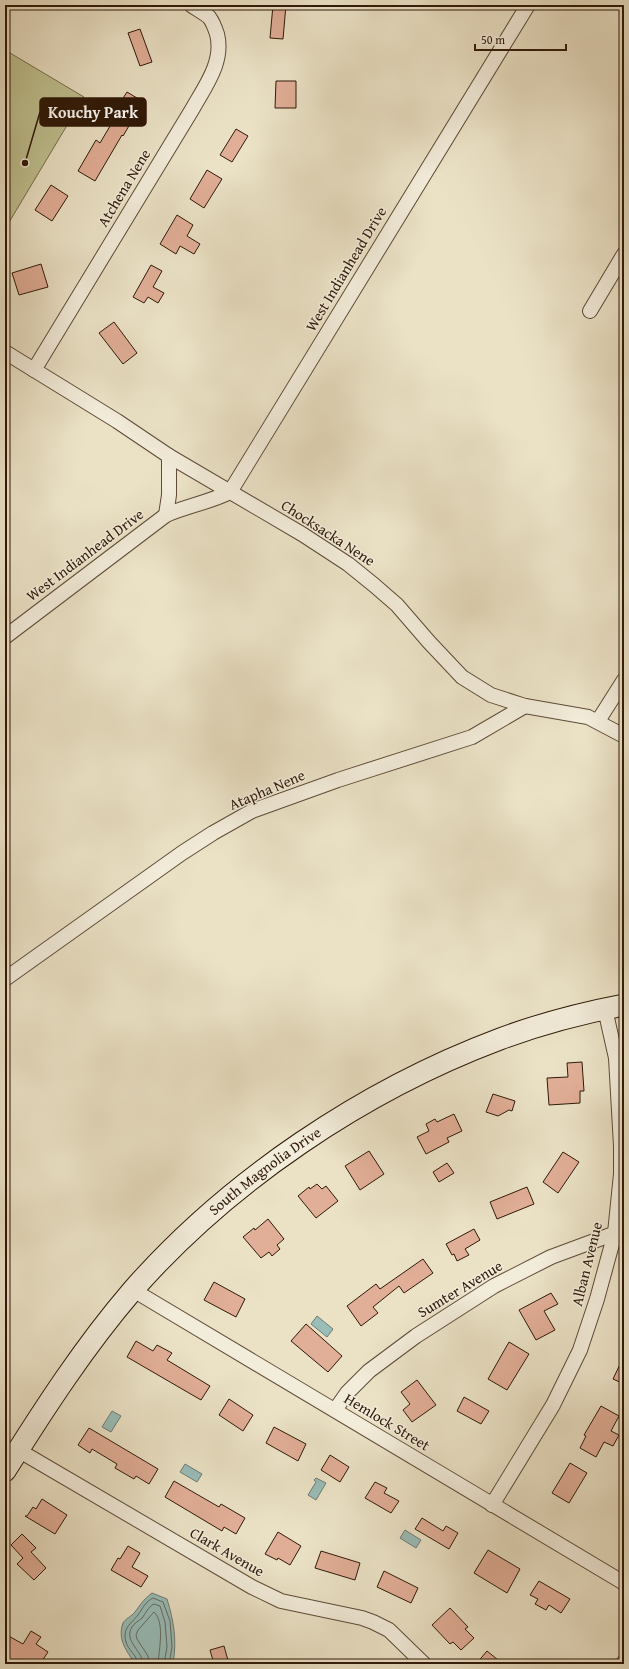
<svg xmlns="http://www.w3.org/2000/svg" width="629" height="1669" font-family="'Gentium Book Plus',serif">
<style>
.green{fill:#bfc190;stroke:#776d4c}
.water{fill:#99bdb9;stroke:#6f7b72}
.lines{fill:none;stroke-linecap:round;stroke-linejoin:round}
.shore{stroke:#646b60;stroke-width:1}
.building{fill:#e1ae97;stroke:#2f1908}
.minor-casing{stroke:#5e4b38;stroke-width:16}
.secondary-casing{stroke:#2f1908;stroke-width:23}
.minor{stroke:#f2ecda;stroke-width:14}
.secondary{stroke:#f2ecda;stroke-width:21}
.labels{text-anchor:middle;stroke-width:3;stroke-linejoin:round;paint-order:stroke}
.street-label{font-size:15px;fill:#2f1908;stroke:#f2ecda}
.leader{fill:none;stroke:#2f1908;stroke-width:1.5}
.callout-dot{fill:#2f1908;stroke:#f2ecda;stroke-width:1.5}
.callout{fill:#2f1908;stroke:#2f1908;stroke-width:1.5}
.callout-label{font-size:16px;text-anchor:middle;font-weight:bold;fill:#fff}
</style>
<rect width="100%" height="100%" fill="#ebe2c6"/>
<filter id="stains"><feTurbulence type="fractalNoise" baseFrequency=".005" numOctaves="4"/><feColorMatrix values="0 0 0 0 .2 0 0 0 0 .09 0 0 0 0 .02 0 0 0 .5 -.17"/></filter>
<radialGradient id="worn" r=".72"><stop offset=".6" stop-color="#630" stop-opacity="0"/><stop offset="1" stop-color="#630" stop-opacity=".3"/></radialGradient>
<polygon class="green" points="5,50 84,97 5,229"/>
<g class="water">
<polygon points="317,1316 333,1329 327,1337 311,1324"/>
<polygon points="112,1411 121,1416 111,1432 102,1427"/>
<polygon points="185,1464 202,1474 197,1482 180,1472"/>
<polygon points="316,1478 326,1483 316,1500 308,1495 316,1482 314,1480"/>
<polygon points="405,1530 421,1540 416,1548 400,1538"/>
<path d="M152,1593L167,1599C174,1622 177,1640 173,1664H135C127,1651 117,1640 123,1623C125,1619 132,1616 135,1612C141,1604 142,1601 152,1593Z"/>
</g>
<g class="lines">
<g class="shore">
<path d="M138,1664C137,1655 128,1650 126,1642C122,1628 131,1624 138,1615C143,1608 145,1602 153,1598L163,1602L170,1621L172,1647L169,1664"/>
<path d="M143,1664C143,1651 123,1641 132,1627C134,1623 139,1621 142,1618C146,1613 148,1607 154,1604L160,1606L165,1622L167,1647L164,1664"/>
<path d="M149,1664L148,1656L137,1639L136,1635L138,1630L154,1612C165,1622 159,1650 158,1664"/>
</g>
</g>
<g class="building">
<polygon points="273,5 286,5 283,39 270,38"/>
<polygon points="140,29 152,62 140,66 128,33"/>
<polygon points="276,81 296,81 296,108 275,108"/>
<polygon points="127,92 142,101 134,113 136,114 123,136 122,135 95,181 78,171 96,140 100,143 116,116 113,114"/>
<polygon points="236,129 248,136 232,162 220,155"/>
<polygon points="207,170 222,179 204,208 190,199"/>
<polygon points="51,185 68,196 52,221 35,210"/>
<polygon points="177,215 193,225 187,236 200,244 194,254 180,246 176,254 160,244"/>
<polygon points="41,264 48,287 19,295 12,273"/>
<polygon points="151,265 162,271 153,287 164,293 158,303 148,297 144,303 133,297"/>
<polygon points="114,322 137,353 123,364 99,333"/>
<polygon points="582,1062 584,1091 580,1091 580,1103 549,1105 547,1078 568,1077 567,1063"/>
<polygon points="493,1094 515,1101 512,1111 509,1110 498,1116 486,1112"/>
<polygon points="454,1114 462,1131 447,1138 449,1142 426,1154 417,1137 429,1131 426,1124 435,1119 437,1122"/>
<polygon points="369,1151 384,1174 360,1190 345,1166"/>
<polygon points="563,1152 579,1162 558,1193 543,1182"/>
<polygon points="447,1163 454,1173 439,1182 433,1172"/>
<polygon points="317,1184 322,1189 326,1186 338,1201 316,1218 298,1196 309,1187 310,1189"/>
<polygon points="527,1187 534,1204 497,1219 490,1202"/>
<polygon points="268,1219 284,1239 277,1245 280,1249 272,1256 269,1252 261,1258 243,1237 254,1228 255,1230"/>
<polygon points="474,1229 480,1240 465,1249 469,1255 457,1261 454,1254 452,1255 446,1244"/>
<polygon points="423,1259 433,1273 404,1293 399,1286 373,1307 378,1313 361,1326 347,1306 376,1284 380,1289"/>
<polygon points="214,1282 245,1299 236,1317 204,1300"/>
<polygon points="551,1293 558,1304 544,1311 555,1330 536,1340 519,1310"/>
<polygon points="306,1324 342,1356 328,1372 291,1341"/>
<polygon points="136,1341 153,1351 157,1345 172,1353 167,1360 210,1386 201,1400 127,1357"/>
<polygon points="509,1342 529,1354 507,1390 488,1379"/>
<polygon points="624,1356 624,1384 613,1379"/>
<polygon points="417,1380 436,1405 412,1422 403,1410 410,1404 401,1392"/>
<polygon points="464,1397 489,1411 481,1424 457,1411"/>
<polygon points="229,1399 253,1415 243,1431 219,1415"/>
<polygon points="601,1406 619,1416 611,1431 619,1435 613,1446 604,1442 596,1457 580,1448 586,1436 584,1435"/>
<polygon points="274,1427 306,1444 298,1461 266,1443"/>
<polygon points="89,1428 158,1469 149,1484 136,1476 134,1479 115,1468 117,1464 92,1449 90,1453 78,1445"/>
<polygon points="330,1455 349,1467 340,1482 321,1470"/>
<polygon points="570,1463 587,1473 569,1503 552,1493"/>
<polygon points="174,1481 219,1507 221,1504 245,1518 236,1534 224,1527 222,1531 165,1497"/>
<polygon points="375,1482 387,1488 384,1493 399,1501 391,1513 365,1498"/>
<polygon points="42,1499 67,1515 55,1534 25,1516 27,1516 33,1507 36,1509"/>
<polygon points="422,1518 443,1531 446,1526 458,1533 449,1549 415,1529"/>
<polygon points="278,1532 301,1546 290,1565 278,1558 277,1560 265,1554"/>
<polygon points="22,1534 36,1548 31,1552 46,1568 34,1580 17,1564 23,1558 11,1545"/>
<polygon points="128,1546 140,1553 132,1567 148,1576 141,1587 111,1570 118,1558 120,1559"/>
<polygon points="488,1550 520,1569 507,1593 474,1573"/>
<polygon points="321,1551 360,1563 355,1580 315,1568"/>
<polygon points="384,1571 418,1588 411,1603 377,1587"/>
<polygon points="539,1581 570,1599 561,1613 549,1605 546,1610 535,1604 538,1599 530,1595"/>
<polygon points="450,1608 468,1627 465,1629 474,1638 461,1650 453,1642 450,1644 432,1625"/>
<polygon points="31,1631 41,1637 36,1644 48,1652 40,1664 5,1664 5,1634 23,1644"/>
<polygon points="224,1646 229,1664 214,1664 210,1650"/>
<polygon points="487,1651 503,1664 476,1664"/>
</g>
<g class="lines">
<g class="minor-casing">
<g id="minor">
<polyline points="590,311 624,254"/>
<polyline points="5,352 117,421 169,456 302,534 348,564 374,585 397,605 429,642 462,677 491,695 525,706 588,717 624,736"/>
<path d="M34,370L193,108C206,85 224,61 217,34C215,28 213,22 209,17C204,13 197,9 191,5"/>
<polyline points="166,515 169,495 169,456"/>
<path d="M5,637L166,515C187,506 210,502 230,492L528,5"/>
<polyline points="598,721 624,680"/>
<polyline points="5,979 182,853 213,833 252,811 338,780 472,737 525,706"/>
<polyline points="133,1290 624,1583"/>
<polyline points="335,1410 347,1393 369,1371 416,1336 494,1286 551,1257 621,1231"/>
<polyline points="18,1450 252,1587 281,1601 362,1618 373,1622 389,1630 424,1664"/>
<polyline points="492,1505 553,1405 580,1350 597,1299 615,1233 621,1174 621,1146 616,1058 605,1009"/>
<polyline points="623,1664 624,1662"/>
</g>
</g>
<g class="secondary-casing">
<g id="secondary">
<path id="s1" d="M5,1471C44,1409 84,1347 132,1291C228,1181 364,1090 500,1039C540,1024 582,1013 624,1005"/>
</g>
</g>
<use href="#minor" class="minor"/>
<use href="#secondary" class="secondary"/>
</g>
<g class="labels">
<g class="street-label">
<text transform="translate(124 188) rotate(-59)" y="5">Atchena Nene</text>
<text transform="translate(346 269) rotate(-59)" y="5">West Indianhead Drive</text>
<text transform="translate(328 533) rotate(33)" y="5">Chocksacka Nene</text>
<text transform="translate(85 555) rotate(-37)" y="5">West Indianhead Drive</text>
<text transform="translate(267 790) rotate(-23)" y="5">Atapha Nene</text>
<text dy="5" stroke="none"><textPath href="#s1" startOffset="400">South Magnolia Drive</textPath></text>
<text transform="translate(587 1264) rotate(-76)" y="5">Alban Avenue</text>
<text transform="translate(460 1289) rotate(-31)" y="5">Sumter Avenue</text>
<text transform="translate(387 1422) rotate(31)" y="5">Hemlock Street</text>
<text transform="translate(227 1552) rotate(30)" y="5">Clark Avenue</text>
</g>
</g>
<path class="leader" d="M25 163L40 112"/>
<circle class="callout-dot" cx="25" cy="163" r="4"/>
<rect class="callout" x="40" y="98" width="106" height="28" rx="4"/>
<g class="callout-label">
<text x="93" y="118">Kouchy Park</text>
</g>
<rect width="629" height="1669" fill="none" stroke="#ebe2c6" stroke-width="20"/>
<rect x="6" y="6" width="617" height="1657" fill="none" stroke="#2f1908" stroke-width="2"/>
<rect x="10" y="10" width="609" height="1649" fill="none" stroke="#2f1908"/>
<path d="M475 44v6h91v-6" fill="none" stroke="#2f1908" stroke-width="2"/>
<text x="481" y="44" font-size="12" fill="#2f1908" stroke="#f2ecda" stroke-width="3" paint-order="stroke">50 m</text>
<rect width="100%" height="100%" filter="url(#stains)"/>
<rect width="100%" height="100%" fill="url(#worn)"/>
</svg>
